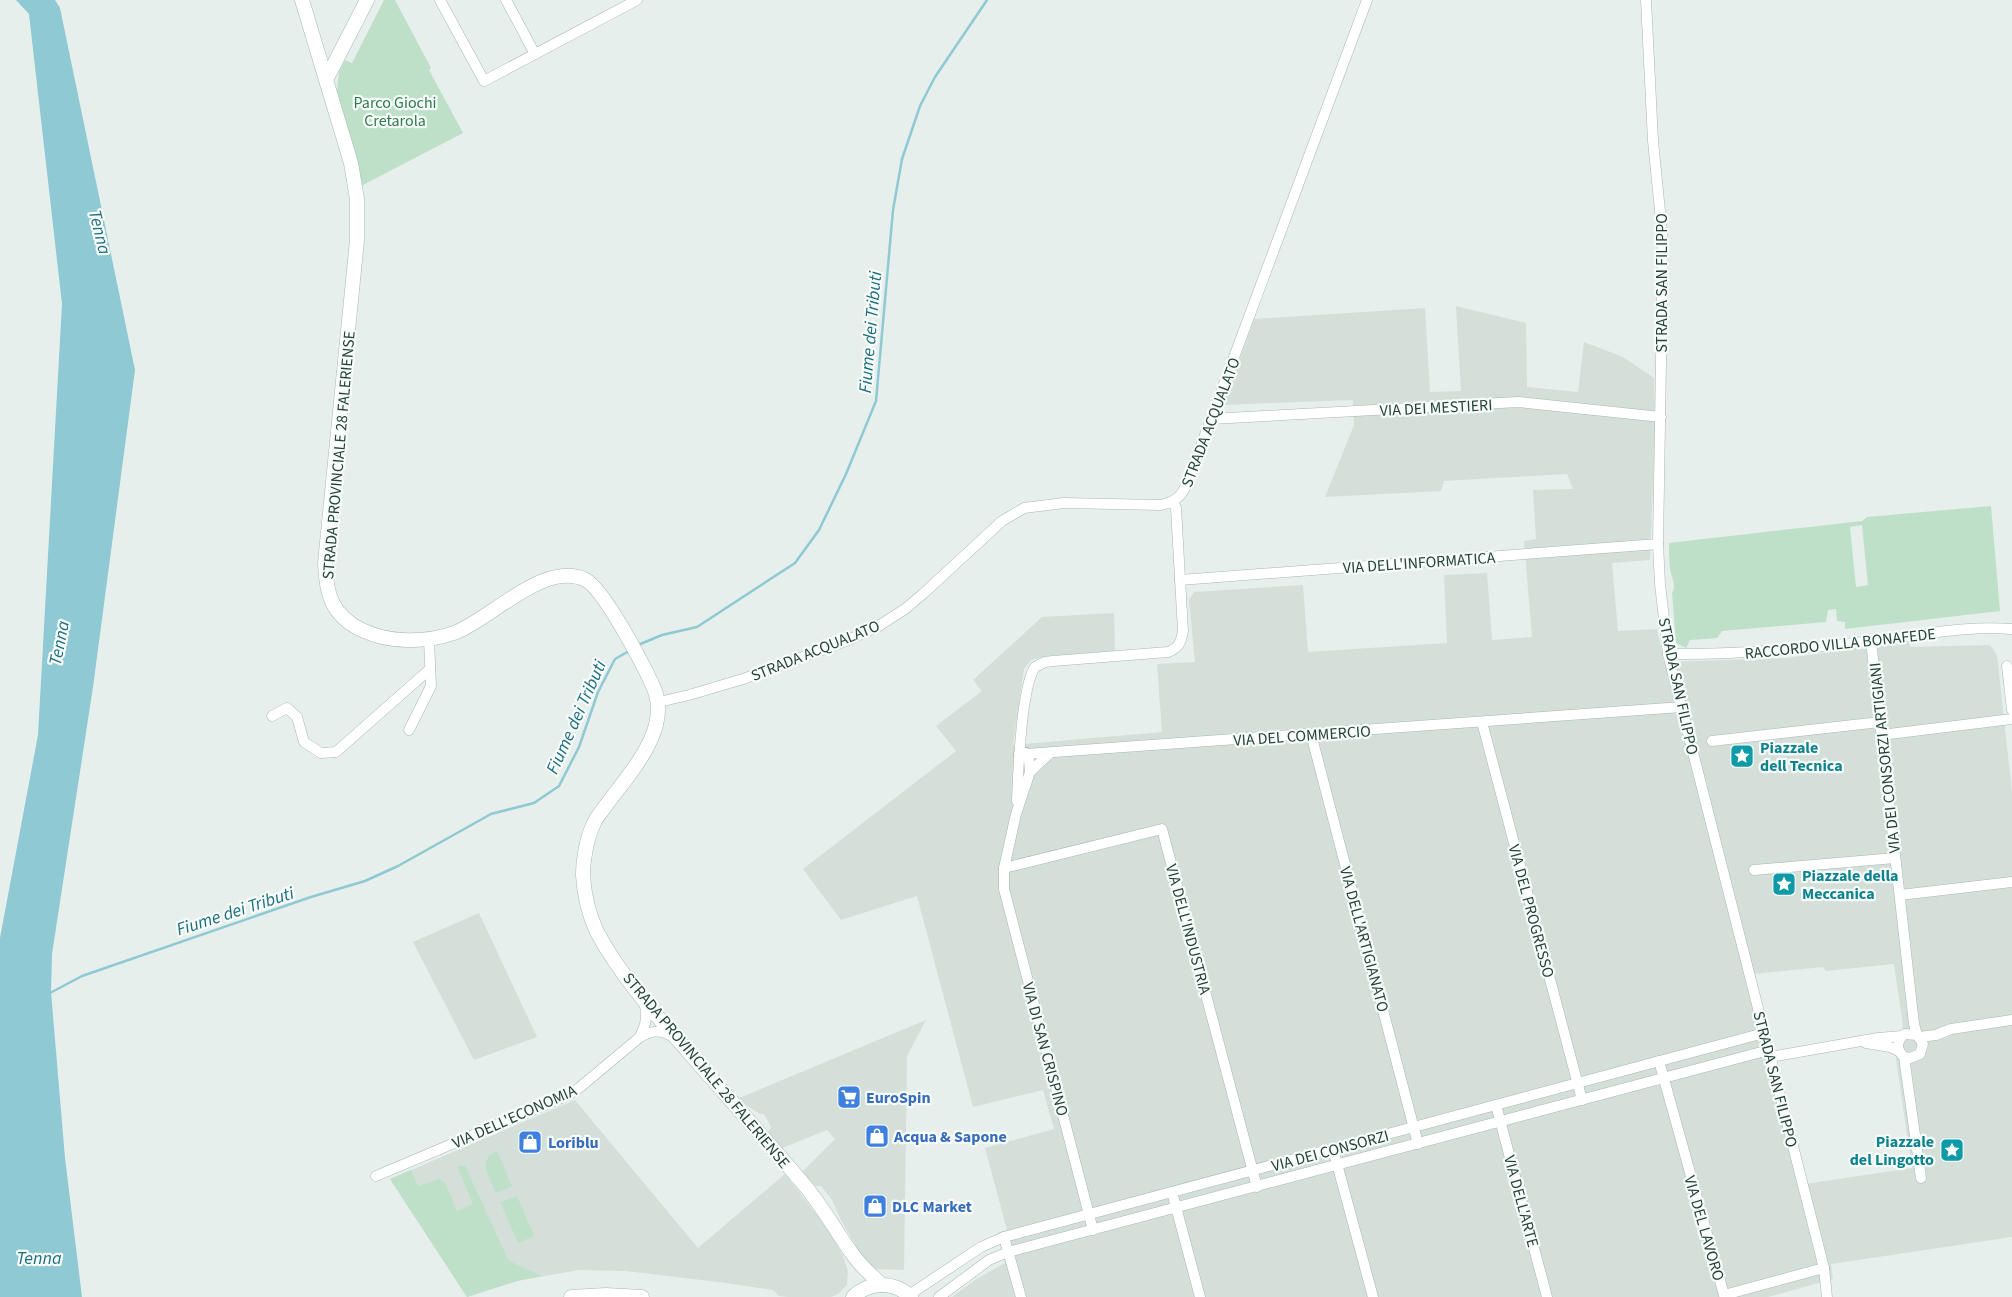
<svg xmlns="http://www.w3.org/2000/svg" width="2012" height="1297" font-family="'Source Sans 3',sans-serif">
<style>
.built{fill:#d4dfda;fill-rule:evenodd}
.green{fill:#bfe0c8;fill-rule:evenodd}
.water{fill:#8ec9d4}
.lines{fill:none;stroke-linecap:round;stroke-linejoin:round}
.stream{stroke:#8ec9d4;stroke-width:2.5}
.minor-casing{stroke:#a8b8b2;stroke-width:11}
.tertiary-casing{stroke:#a8b8b2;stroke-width:14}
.secondary-casing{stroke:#a4bbb3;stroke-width:15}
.minor{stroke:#fff;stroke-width:10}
.tertiary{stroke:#fff;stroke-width:12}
.secondary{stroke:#fff;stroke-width:14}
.labels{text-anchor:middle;stroke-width:4.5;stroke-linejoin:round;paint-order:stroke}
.park-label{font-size:16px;fill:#2d7a4b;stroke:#f7fbf9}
.street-label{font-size:16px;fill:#24423a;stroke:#f7fbf9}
.culture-label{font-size:16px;font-weight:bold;fill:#0d838f;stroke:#f7fbf9;text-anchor:start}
.shop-label{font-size:16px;font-weight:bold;fill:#366cbe;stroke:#f7fbf9;text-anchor:start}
.water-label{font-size:18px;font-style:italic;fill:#1c6f80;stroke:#f7fbf9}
</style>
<rect width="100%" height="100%" fill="#e6efeb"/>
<g class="built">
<path d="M1456,306L1526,323L1527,387L1578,392L1584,342L1623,357L1654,378L1655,432L1650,560L1612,563L1618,631L1657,629L1664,662L1786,658L1909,642L1910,647L1990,645L1997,655L2012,792V1237L1831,1264L1833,1279L1768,1297H952L975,1280L1005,1263L997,1233L1007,1230L985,1148L1054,1129L1043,1090L973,1107L917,896L841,920L803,869L956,751L936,726L982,691L973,680L1042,617L1114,613L1115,652L1042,657L1031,660L1024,669L1013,745L1162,732L1157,664L1195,662L1189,600L1194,592L1303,585L1308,652L1447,643L1444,575L1487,573L1492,640L1532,637L1524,541L1536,539L1533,490L1573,489L1567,474L1444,481L1441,491L1325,497L1354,425L1353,400L1223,405L1254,319L1425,308L1430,392L1461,391ZM1894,964L1903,1026L1896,1060L1912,1168L1798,1185L1744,975L1823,967L1826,971Z"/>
<polygon points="479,913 537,1037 474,1060 413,942"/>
<polygon points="926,1020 907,1056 904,1270 874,1269 860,1253 841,1220 832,1200 821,1186 815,1186 802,1172 835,1139 827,1130 782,1148 768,1133 771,1127 764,1114 760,1114 737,1099"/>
<polygon points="575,1100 698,1248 785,1174 827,1228 843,1256 848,1271 847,1285 838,1294 831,1297 788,1297 779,1296 773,1290 726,1283 626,1271 579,1270 517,1281 467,1297 390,1179"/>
</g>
<g class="green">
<polygon points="384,0 395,0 431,68 429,70 463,133 361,186 352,143 337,91 339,72 345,60 352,63"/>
<path d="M1991,506L2000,611L1845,629V622L1837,621L1836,609L1828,610L1826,622L1722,631L1717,638L1690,640L1686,648L1676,643L1672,593C1677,585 1671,577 1670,569C1669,560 1669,552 1669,543L1862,521L1867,517ZM1862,525L1868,585L1856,587L1850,527Z"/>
<path d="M497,1151L512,1186L496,1193C489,1177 476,1161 497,1151Z"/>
<polygon points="457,1166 465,1166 509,1261 541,1276 517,1281 467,1297 390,1179 411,1170 418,1186 439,1179 445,1183 457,1211 473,1204"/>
<polygon points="517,1196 534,1236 518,1243 500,1202"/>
</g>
<polygon class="water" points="16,0 55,0 60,8 135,370 93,687 52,954 51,992 65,1158 82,1297 0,1297 0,938 38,735 62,304 29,14"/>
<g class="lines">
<g class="stream">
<polyline points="638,645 662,635 697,627 795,563 819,530 846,474 876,401 893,210 902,159 920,106 935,77 987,0"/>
<polyline points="50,993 82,976 311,897 365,881 398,866 491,814 534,803 559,786 579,747 598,692 615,659 629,651"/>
</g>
<g class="minor-casing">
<g id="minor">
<polyline points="440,0 484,81 637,0"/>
<polyline points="506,0 535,54"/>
<polyline points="1646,0 1653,141 1663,241 1658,544 1660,584 1668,654 1824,1268 1827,1297"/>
<polyline points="1211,419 1518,402 1661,417"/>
<polyline points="1180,580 1658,544"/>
<polyline points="1871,641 1914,1024 1917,1035"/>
<path d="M1668,654C1736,655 1804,649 1871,641C1917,636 1966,625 2012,629"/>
<polyline points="2007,666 2012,710"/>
<path d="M659,702L689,695L743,679L846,641L877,627L905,609L924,593L1002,521L1024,508L1064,503L1161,505C1174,502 1180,498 1186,486L1367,0"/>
<polyline points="272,716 287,708 297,717 304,742 321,753 336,752 430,669"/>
<polyline points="1482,722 1582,1100"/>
<polyline points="409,730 431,686 429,640"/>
<polyline points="1311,734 1418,1144"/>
<polyline points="1881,735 2012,719"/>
<polyline points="1712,741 1880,722"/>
<polyline points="1050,753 1030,772 1016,814 1004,868 1004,889 1093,1230"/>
<polyline points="1030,772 1029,760 1026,754 1682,707"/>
<path d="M1017,801C1018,773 1021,688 1035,667L1045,662L1053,661L1168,652C1179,648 1181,642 1183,631L1176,508L1173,502"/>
<polyline points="1004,868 1162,829 1257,1187"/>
<polyline points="1754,870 1895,858"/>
<polyline points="1900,895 2012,882"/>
<path d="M640,1037C646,1024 648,1016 644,1002"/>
<polyline points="1919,1037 1936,1035 1951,1029 2012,1020"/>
<polyline points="1866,1043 1890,1047 1899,1051"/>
<polyline points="1770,1057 1878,1038 1902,1036"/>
<path d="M1904,1057L1910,1058L1920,1054L1923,1044L1917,1035L1905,1034C1896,1040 1896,1050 1904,1057L1921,1178"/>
<polyline points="1659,1061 1724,1295 1824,1268"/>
<polyline points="1496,1105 1547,1297"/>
<polyline points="1333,1149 1373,1297"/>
<path d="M376,1176L566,1096L579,1088L640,1037C653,1030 660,1030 672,1036"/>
<polyline points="1172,1192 1200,1297"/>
<polyline points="1004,1237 1021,1297"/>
<polyline points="909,1295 981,1247 1004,1237 1764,1033"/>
<polyline points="939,1297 989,1260 1008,1252 1769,1050"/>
</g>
</g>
<g class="tertiary-casing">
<polyline id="tertiary" points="1020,754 1026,754"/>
</g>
<g class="secondary-casing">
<g id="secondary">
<path d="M302,0L351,163L357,199V240L325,563C326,594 332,616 362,630C389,643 425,643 454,633C490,620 545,559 586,580C604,590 642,662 652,684C674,727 631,771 607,804C603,810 597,816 594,823C587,837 583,859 583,875C584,893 589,915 597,932C620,975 654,1013 686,1049C726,1095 767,1141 806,1187C824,1209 837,1233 853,1255C861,1266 872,1276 882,1285"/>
<polyline points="327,78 367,0"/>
<polyline points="571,1297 606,1295 642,1297"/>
<path d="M853,1297C870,1281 894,1281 911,1297"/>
</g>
</g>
<use href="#minor" class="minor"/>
<use href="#tertiary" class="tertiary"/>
<use href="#secondary" class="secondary"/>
</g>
<defs>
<g id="sight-square" transform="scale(1.25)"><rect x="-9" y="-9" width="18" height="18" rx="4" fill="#0f9aa8" stroke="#f7fbf9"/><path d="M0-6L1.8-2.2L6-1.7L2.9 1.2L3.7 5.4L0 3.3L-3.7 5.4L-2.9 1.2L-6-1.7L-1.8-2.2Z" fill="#fff"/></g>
<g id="supermarket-square" transform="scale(1.25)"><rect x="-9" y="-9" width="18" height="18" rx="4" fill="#3f7fe0" stroke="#f7fbf9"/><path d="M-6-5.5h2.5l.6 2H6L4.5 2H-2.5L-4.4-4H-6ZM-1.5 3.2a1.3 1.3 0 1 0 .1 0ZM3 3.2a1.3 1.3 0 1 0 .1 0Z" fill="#fff"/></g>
<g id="shop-square" transform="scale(1.25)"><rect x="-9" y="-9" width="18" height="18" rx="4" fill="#3f7fe0" stroke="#f7fbf9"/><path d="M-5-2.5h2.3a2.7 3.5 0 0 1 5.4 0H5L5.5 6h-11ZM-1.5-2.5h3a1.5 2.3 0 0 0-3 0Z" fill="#fff"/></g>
</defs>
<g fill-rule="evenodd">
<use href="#sight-square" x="1742" y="756"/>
<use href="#sight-square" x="1784" y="884"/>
<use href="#supermarket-square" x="849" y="1097"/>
<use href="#shop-square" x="877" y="1136"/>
<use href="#shop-square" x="530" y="1142"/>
<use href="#sight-square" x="1952" y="1150"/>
<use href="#shop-square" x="875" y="1206"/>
</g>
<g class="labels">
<g class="park-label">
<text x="395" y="108">Parco Giochi<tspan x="395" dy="18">Cretarola</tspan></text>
</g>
<g class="street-label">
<text transform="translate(1661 283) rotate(-90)" y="6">STRADA SAN FILIPPO</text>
<text transform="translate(1436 407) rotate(-3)" y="6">VIA DEI MESTIERI</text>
<text transform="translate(1210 422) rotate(-69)" y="6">STRADA ACQUALATO</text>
<text transform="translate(338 455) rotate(-85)" y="6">STRADA PROVINCIALE 28 FALERIENSE</text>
<text transform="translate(1419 562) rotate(-4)" y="6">VIA DELL'INFORMATICA</text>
<text transform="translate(1840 643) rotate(-6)" y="6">RACCORDO VILLA BONAFEDE</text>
<text transform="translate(815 650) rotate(-22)" y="6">STRADA ACQUALATO</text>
<text transform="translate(1679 686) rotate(78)" y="6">STRADA SAN FILIPPO</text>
<text transform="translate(1302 735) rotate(-4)" y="6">VIA DEL COMMERCIO</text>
<text transform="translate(1884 758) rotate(-96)" y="6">VIA DEI CONSORZI ARTIGIANI</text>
<text transform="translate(1532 911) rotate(75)" y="6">VIA DEL PROGRESSO</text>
<text transform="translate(1189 929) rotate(75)" y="6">VIA DELL'INDUSTRIA</text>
<text transform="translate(1365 939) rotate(75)" y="6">VIA DELL'ARTIGIANATO</text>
<text transform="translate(1046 1049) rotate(75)" y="6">VIA DI SAN CRISPINO</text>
<text transform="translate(707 1070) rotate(50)" y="6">STRADA PROVINCIALE 28 FALERIENSE</text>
<text transform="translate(1776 1079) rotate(76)" y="6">STRADA SAN FILIPPO</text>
<text transform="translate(514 1116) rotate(-24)" y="6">VIA DELL'ECONOMIA</text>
<text transform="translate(1330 1150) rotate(-15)" y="6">VIA DEI CONSORZI</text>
<text transform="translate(1522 1201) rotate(75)" y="6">VIA DELL'ARTE</text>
<text transform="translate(1705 1228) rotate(74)" y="6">VIA DEL LAVORO</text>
</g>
<g class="culture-label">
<text x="1760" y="753">Piazzale<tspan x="1760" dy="18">dell Tecnica</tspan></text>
<text x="1802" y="881">Piazzale della<tspan x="1802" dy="18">Meccanica</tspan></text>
<text x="1934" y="1147" text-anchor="end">Piazzale<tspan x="1934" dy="18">del Lingotto</tspan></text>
</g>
<g class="shop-label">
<text x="866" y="1103">EuroSpin</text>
<text x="894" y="1142">Acqua &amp; Sapone</text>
<text x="548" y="1148">Loriblu</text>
<text x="892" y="1212">DLC Market</text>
</g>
<g class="water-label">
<text transform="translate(100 232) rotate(76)" y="6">Tenna</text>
<text transform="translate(870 332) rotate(-85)" y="6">Fiume dei Tributi</text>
<text transform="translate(59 643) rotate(-79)" y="6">Tenna</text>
<text transform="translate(576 717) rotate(-66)" y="6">Fiume dei Tributi</text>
<text transform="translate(235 911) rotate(-18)" y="6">Fiume dei Tributi</text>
<text x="39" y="1264">Tenna</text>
</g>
</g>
</svg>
